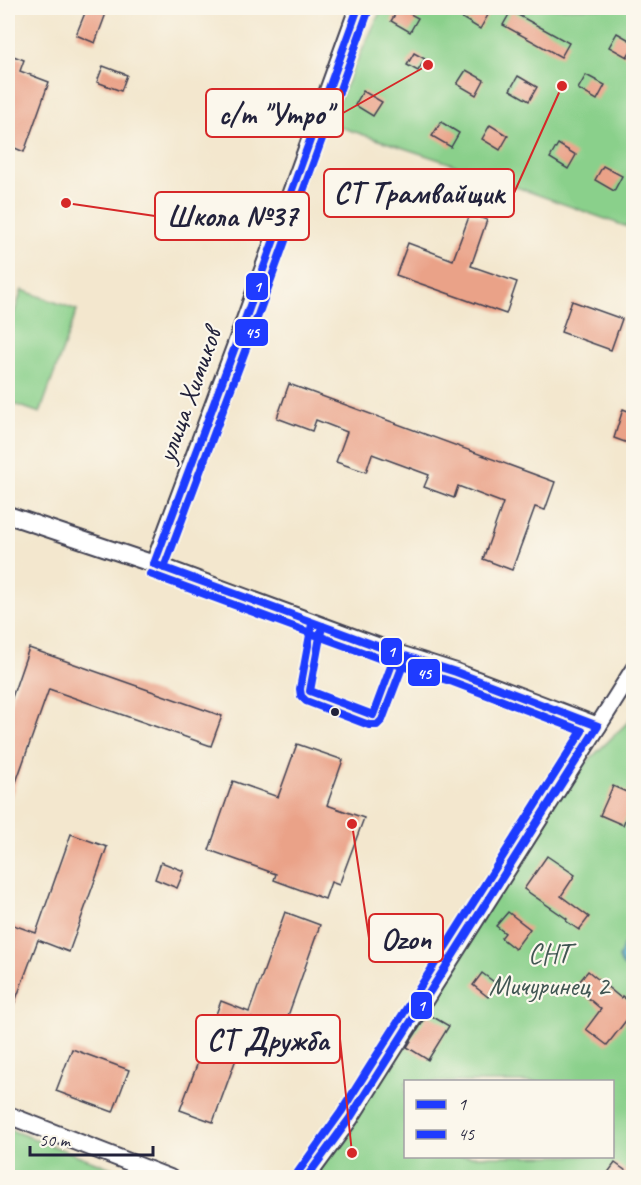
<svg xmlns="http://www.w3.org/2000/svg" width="641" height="1185" font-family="Caveat,sans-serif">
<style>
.green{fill:#8ad08b;stroke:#567963;stroke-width:1.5;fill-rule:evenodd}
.water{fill:#4fafce;stroke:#386884;stroke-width:1.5}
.building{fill:#eaa288}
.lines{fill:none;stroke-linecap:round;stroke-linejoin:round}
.minor-casing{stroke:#414051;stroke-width:20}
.minor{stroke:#fff;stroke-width:16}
.bus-1-casing{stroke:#fbf7ec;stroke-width:12}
.bus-2-casing{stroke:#fbf7ec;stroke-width:12}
.bus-1{stroke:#1f3bff;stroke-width:8}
.bus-2{stroke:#1f3bff;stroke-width:8}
.bus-dot{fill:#22223b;stroke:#fbf7ec;stroke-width:2}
.labels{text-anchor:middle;stroke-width:4.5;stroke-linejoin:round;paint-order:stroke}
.street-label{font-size:28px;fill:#22223b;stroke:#fbf7ec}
.park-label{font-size:28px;fill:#415653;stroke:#fbf7ec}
.leader{fill:none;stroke:#d62828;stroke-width:2}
.callout-dot{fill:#d62828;stroke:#fbf7ec;stroke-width:2}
.callout{fill:#fbf7ec;stroke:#d62828;stroke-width:2}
.callout-label{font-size:30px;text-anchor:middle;font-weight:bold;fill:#22223b}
.line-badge{stroke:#fbf7ec;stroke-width:2}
.badge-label{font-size:16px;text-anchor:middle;font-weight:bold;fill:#fff}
</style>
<rect width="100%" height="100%" fill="#fbf7ec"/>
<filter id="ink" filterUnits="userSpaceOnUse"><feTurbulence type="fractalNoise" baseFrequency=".0167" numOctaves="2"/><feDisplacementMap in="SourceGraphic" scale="12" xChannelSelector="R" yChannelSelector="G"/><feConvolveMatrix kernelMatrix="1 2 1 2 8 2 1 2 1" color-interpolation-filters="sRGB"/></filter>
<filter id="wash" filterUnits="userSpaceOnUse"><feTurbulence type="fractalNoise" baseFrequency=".008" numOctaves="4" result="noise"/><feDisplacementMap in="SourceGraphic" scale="24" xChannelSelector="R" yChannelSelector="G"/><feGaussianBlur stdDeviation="1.35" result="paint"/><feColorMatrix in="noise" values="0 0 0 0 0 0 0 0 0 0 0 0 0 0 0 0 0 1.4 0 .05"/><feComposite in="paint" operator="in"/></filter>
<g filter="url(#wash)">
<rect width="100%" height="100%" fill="#f3e7ce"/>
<g class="green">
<polygon points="382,8 633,8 633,229 449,163 328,123"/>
<polygon points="22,290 77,310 40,413 8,402 8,331"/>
<path d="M633,717V1177L308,1178L550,798ZM406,1082H612V1156H406Z"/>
<polygon points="8,1129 135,1177 8,1177"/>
</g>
<path class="water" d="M633,934V969C626,970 621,966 619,958L624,944Z"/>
<g id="blocks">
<g class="building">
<polygon points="87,8 108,8 95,43 76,35"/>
<polygon points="399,8 418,18 410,32 391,21"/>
<polygon points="468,8 476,8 488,15 480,29 462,18"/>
<polygon points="511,11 569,43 561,57 503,25"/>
<polygon points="617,33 633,42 633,47 627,57 609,47"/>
<polygon points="414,53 425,59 418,71 407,65"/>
<polygon points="8,54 24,60 20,71 49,82 24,152 8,145"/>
<polygon points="103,66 127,75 121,91 97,82"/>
<polygon points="466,70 484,80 476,95 457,84"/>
<polygon points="586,75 605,85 597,100 578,89"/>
<polygon points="518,76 537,87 529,101 510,90"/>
<polygon points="363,91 382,102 373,116 355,105"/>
<polygon points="441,122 459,133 451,147 432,136"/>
<polygon points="490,125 508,136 500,150 482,139"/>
<polygon points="558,144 576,155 568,169 550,158"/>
<polygon points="603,166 622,176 614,191 595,180"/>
<polygon points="470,214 487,220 471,266 517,282 506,314 396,275 408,243 453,260"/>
<polygon points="572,301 622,319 611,350 561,332"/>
<polygon points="289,384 555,482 545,510 535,507 512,570 483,559 503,503 458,486 454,498 424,487 429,475 372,454 366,472 336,462 347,432 316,420 312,431 277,418"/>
<polygon points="623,409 633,413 633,445 614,438"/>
<polygon points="29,648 222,716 211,746 49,689 9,802 8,801 8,709"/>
<polygon points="297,744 343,760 327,805 364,818 339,885 331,882 325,899 274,880 276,874 209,850 233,781 278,797"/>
<polygon points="613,786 633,795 633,801 623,825 600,815"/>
<polygon points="71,834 107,847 69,952 38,940 9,1018 8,1017 8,923 36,933"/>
<polygon points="547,856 575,875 561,896 589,917 579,930 566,921 567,919 524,889"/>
<polygon points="161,862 184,871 177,888 155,879"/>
<polygon points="285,912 320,925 283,1030 251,1018 213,1122 180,1110 221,1001 249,1012"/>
<polygon points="508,912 530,929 515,949 501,938 505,933 496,926"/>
<polygon points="588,971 621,998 622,996 633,1005 633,1021 628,1018 607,1045 586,1029 601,1009 575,987"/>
<polygon points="482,973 498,985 488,997 473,985"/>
<polygon points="428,1014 449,1026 428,1060 407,1047"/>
<polygon points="72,1049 129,1070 113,1112 56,1091"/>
<polygon points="615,1163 633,1176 633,1178 604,1178"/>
</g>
</g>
</g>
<g filter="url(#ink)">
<use href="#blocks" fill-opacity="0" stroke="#414051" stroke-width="1.5"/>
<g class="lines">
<g class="minor-casing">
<g id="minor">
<polyline points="8,515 154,564 396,653 456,672 598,726 350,1118 306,1178"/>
<polyline points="154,564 235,347 358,8"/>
<polyline points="598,726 634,669"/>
<polyline points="8,1115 170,1178"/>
</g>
</g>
<use href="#minor" class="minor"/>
<g class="bus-1-casing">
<g id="bus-1">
<polyline points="154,564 396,653 456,672 598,726 350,1118 306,1178"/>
<polyline points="154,564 235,347 358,8"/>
<polyline points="322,626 310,691 373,715 396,653"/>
</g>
</g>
<g class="bus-2-casing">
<g id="bus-2">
<polyline points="164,568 245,351 368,12"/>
<polyline points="150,574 392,663 453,682 582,731 341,1112 298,1172"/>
<polyline points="312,624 300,689 301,696 306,701 369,725 377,725 382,720 406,657"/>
</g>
</g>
<use href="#bus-1" class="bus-1"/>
<use href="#bus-2" class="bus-2"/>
</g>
</g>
<circle class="bus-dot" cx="335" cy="712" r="5"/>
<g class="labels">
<g class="street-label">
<text transform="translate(188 395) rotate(-70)" y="10">улица Химиков</text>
</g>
<g class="park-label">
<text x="549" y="963">СНТ<tspan x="549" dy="32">Мичуринец 2</tspan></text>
</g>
</g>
<path class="leader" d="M428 65L343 113M562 86L514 193M66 203L155 216M352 824L369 938M352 1153L340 1039"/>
<g class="callout-dot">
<circle cx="428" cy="65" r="6"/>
<circle cx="562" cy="86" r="6"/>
<circle cx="66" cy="203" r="6"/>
<circle cx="352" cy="824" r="6"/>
<circle cx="352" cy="1153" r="6"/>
</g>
<g class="callout">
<rect x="206" y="89" width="137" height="48" rx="6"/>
<rect x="324" y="169" width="190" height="48" rx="6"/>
<rect x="155" y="192" width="154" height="48" rx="6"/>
<rect x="369" y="914" width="74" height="48" rx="6"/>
<rect x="196" y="1015" width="144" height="48" rx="6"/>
</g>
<g class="callout-label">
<text x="275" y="124">с/т "Утро"</text>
<text x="419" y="203">СТ Трамвайщик</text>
<text x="232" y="226">Школа №37</text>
<text x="406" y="949">Ozon</text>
<text x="268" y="1050">СТ Дружба</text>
</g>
<g class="line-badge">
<rect x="245" y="272" width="24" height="29" rx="6" fill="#1f3bff"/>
<rect x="234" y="318" width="35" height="29" rx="6" fill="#1f3bff"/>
<rect x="380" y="637" width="23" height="29" rx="6" fill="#1f3bff"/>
<rect x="407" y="658" width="34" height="29" rx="6" fill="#1f3bff"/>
<rect x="410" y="991" width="23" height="29" rx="6" fill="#1f3bff"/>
</g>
<g class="badge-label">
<text x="257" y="292">1</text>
<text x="252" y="338">45</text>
<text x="391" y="657">1</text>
<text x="424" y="679">45</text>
<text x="421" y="1011">1</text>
</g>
<rect width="641" height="1185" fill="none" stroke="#fbf7ec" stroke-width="30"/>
<rect x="404" y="1080" width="210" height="78" fill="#fbf7ec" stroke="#a4a2a5" stroke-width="1.5"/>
<rect x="416" y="1100" width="30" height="9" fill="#1f3bff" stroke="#a4a2a5" stroke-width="1.5"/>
<text x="458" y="1110" font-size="18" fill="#22223b">1</text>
<rect x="416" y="1130" width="30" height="9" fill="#1f3bff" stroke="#a4a2a5" stroke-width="1.5"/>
<text x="458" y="1140" font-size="18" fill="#22223b">45</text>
<path d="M30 1146v9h123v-9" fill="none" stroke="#22223b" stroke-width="3"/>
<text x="39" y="1146" font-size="18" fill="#22223b" stroke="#fbf7ec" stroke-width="4.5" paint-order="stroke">50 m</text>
</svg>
